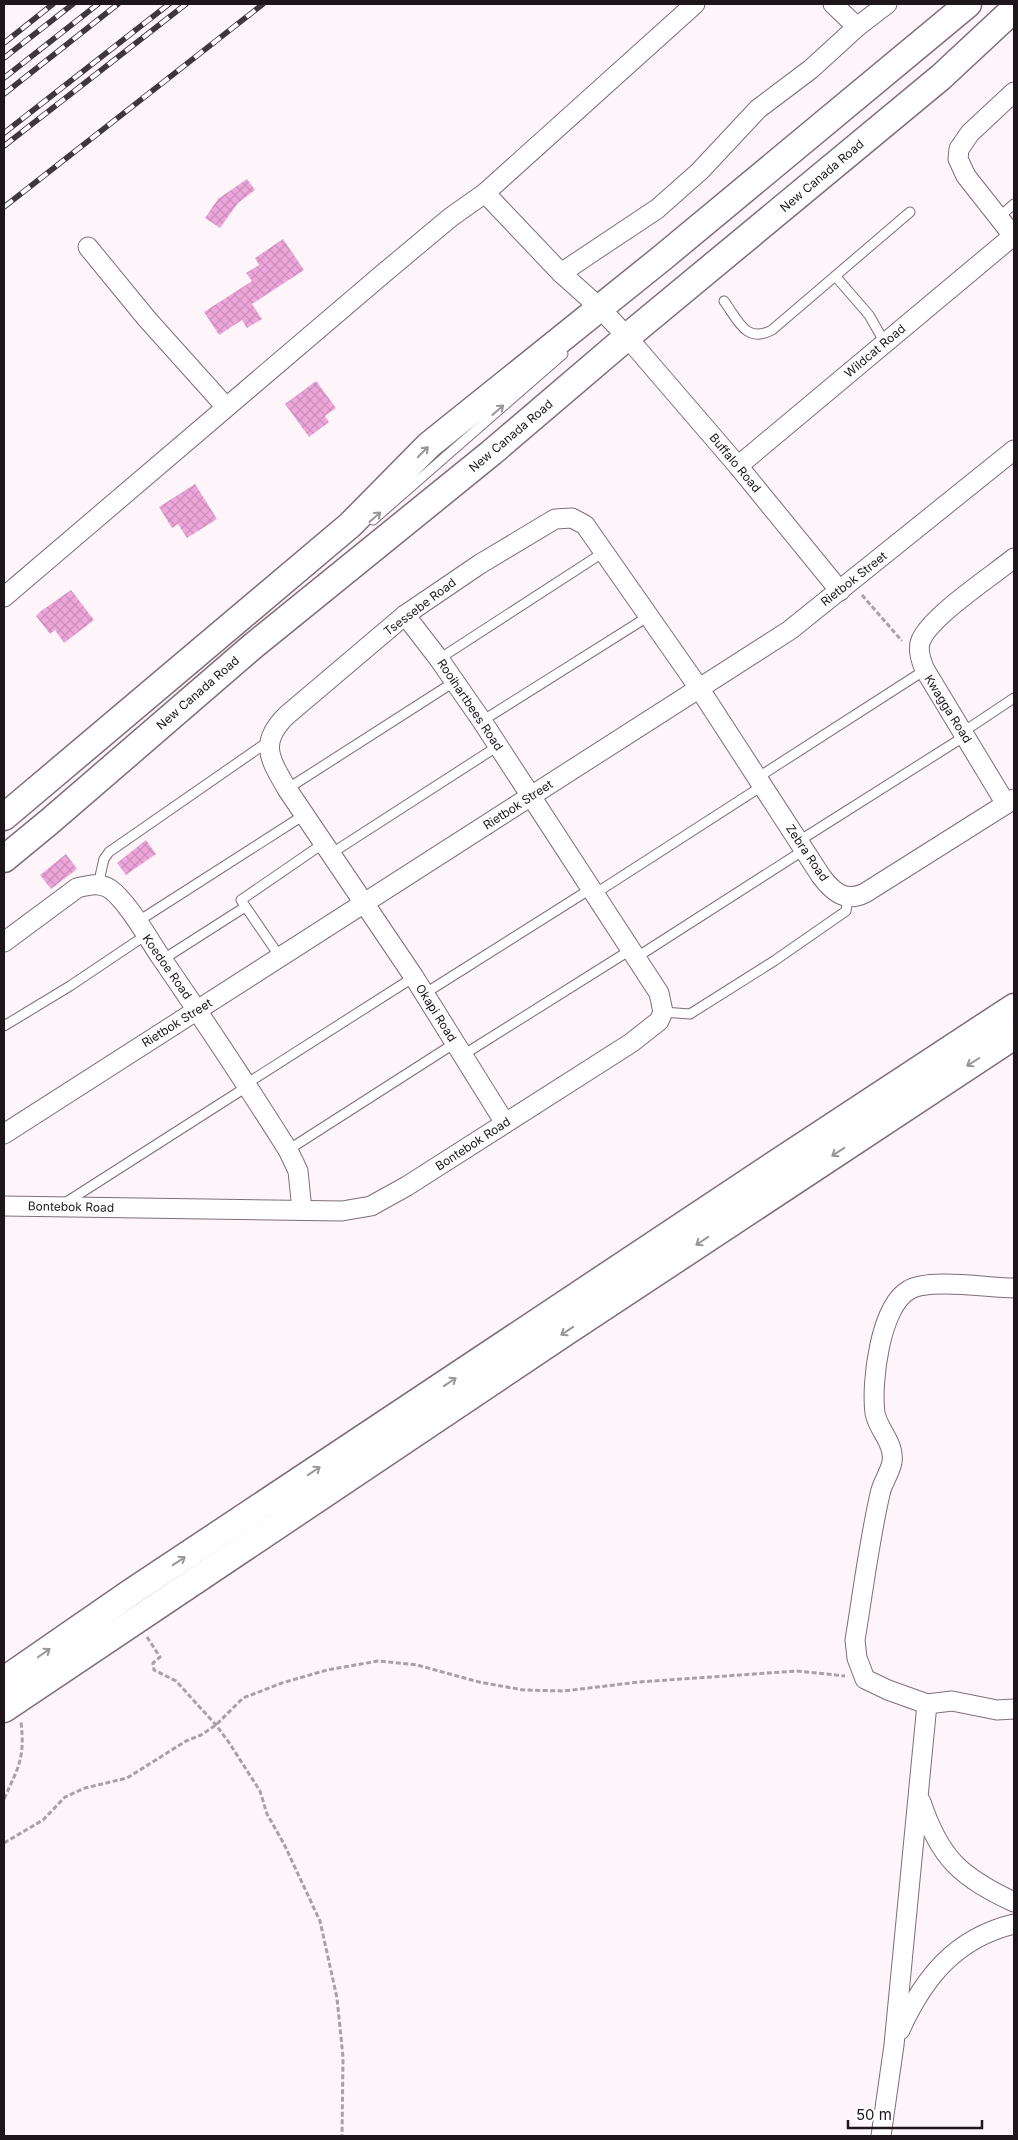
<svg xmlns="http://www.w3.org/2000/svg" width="1018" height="2140" font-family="Inter,sans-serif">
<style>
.building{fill:url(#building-cross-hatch)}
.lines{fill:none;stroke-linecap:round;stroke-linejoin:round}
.lane-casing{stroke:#7f6d7a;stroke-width:11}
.street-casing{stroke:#7f6d7a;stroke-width:21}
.secondary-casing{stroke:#7f6d7a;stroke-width:29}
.path{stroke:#a8a1a6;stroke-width:3;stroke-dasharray:5 2.5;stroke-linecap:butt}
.lane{stroke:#fff;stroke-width:9}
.street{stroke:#fff;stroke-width:19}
.secondary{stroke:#fff;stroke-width:26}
.rail-casing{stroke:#3e373c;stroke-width:5.5}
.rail{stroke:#fff;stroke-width:4;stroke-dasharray:11;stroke-linecap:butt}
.oneway{stroke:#999698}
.labels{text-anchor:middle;stroke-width:4;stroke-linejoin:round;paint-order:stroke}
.street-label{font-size:12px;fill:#1d161b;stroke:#fff}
</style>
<defs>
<pattern id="building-cross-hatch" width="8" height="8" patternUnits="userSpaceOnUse" patternTransform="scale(1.25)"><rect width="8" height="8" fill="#eda6da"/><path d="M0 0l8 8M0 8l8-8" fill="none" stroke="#cb8eba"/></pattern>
</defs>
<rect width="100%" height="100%" fill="#fdf5fa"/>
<g class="building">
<polygon points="247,179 255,190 238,203 220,228 205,218 218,199"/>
<polygon points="283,239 304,270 252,304 262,319 247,328 242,320 219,335 204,312 252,281 246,273 259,265 255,258"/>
<polygon points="316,381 336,408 325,416 329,422 309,437 285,404"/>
<polygon points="195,484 217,519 187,538 178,524 172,528 159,507"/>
<polygon points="71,590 94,620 64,643 55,630 50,634 36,616 41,611"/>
<polygon points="146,840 156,854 126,875 117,863"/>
<polygon points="66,854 77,869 51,889 40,875"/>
</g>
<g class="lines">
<g class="lane-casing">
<g id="lane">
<polyline points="999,217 1014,204"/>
<polyline points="836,277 869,315 885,343"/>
<path d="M724,301C738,320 746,344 772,330L910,212"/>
<polyline points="373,520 563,354"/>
<polyline points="439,659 604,552"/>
<polyline points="482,721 649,616"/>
<polyline points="963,732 1014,698"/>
<polyline points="757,778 925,670"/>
<polyline points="287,789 454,682"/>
<polyline points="799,841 965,736"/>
<polyline points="332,853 498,746"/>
<polyline points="98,885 104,859 109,852 269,741"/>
<polyline points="596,893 762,786"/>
<polyline points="137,922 304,815"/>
<polyline points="280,957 241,900 324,843"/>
<polyline points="637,957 804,850"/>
<polyline points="162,960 245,907"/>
<polyline points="424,994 592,888"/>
<polyline points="663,1012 690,1014 774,961 846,911 848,897"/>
<polyline points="4,1026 70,986 146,935"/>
<polyline points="463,1055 632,949"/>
<polyline points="246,1084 414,977"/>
<polyline points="288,1150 455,1043"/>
<polyline points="65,1203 248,1086"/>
</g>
</g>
<g class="street-casing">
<g id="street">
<polyline points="833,4 857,27"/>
<polyline points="1014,92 970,133 959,149 958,159 966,176 1014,237"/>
<polyline points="485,193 561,273 600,308 627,337 738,466 840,591"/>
<polyline points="88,247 147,319 226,407"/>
<polyline points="561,273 657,209 700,171 758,109 811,69 857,27 887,4"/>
<polyline points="738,466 1013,236"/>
<polyline points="4,597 384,273 451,217 485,193 695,4"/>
<path d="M1006,804L925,670C921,661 917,649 921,640C931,616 992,576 1014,558"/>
<path d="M4,942L77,888C89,885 100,882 110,889C127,901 148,938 160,956C204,1020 247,1085 288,1150L298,1171L302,1210"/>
<path d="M505,1123L414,977L287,789C270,759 258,743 287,715L405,615L480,564L555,519L572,518L585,525L699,688L821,876C832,891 845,903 865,893L1014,799"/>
<polyline points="4,1134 790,630 1014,450"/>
<polyline points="4,1206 342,1211 371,1206 407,1186 631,1043 659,1021 663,1012 659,993 482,721 439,659 405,615"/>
<path d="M1014,1288C989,1288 929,1278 909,1290C880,1306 871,1383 875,1413C878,1430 895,1443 892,1462C890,1473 882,1483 880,1494C869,1542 863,1592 855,1640L857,1658L865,1679L888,1690L927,1704L952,1701L997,1710L1014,1709"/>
<path d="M921,1802C940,1859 961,1877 1014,1902"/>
<path d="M900,2030C924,1977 956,1938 1014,1924"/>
<polyline points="881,2136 894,2045 927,1704"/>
</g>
</g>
<g class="secondary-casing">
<g id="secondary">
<polyline points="4,817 350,525 429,445 662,258 968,4"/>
<polyline points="4,859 49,822 253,646 491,453 627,337 941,77 1014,9"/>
<polyline points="4,1680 130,1593 775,1164 1014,1007"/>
<polyline points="4,1709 566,1332 1014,1036"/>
</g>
</g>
<g class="path">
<polyline points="862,595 902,641"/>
<polyline points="147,1637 160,1657 153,1663 154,1670 176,1681 216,1725 230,1744 260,1791 267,1814 284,1844 320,1921 337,1998 343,2057 342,2136"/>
<path d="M4,1799C19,1766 25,1758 21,1722"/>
<polyline points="4,1843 43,1820 65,1797 85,1788 127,1778 186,1741 201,1735 216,1725 243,1698 282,1683 327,1670 378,1661 417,1665 479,1682 523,1690 564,1691 639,1682 797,1671 845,1676"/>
</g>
<use href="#lane" class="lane"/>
<use href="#street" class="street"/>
<use href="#secondary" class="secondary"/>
<g class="rail-casing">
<g id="rail">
<polyline points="4,43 53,4"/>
<polyline points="4,58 73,4"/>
<polyline points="4,78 98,4"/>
<polyline points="4,94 118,4"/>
<polyline points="4,133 169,4"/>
<polyline points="4,146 186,4"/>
<polyline points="4,207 263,4"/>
</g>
</g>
<use href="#rail" class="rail"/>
</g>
<defs><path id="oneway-shaft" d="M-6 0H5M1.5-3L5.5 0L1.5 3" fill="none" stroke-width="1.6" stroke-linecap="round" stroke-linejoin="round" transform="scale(1.25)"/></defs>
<g class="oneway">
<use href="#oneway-shaft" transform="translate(498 410) rotate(-41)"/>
<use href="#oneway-shaft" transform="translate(423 452) rotate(-45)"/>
<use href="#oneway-shaft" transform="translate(375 517) rotate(-41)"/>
<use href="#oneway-shaft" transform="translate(973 1062) rotate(148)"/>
<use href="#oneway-shaft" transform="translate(838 1152) rotate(147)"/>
<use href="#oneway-shaft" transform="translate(702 1241) rotate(146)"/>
<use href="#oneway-shaft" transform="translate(567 1331) rotate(146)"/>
<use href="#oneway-shaft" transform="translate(450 1382) rotate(-34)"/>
<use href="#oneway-shaft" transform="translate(314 1471) rotate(-34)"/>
<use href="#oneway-shaft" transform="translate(179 1561) rotate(-33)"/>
<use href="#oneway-shaft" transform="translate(44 1653) rotate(-35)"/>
</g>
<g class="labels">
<g class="street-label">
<text transform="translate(822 176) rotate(-40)" y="4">New Canada Road</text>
<text transform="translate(875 351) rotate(-40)" y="4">Wildcat Road</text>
<text transform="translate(511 436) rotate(-40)" y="4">New Canada Road</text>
<text transform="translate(735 463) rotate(50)" y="4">Buffalo Road</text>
<text transform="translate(854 579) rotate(-38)" y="4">Rietbok Street</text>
<text transform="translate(420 607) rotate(-37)" y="4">Tsessebe Road</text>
<text transform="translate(198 693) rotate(-41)" y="4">New Canada Road</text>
<text transform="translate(470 705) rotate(56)" y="4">Rooihartbees Road</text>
<text transform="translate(948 709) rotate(58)" y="4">Kwagga Road</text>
<text transform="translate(518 805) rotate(-33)" y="4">Rietbok Street</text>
<text transform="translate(807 853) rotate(56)" y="4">Zebra Road</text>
<text transform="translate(167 967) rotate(55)" y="4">Koedoe Road</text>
<text transform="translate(436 1013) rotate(58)" y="4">Okapi Road</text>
<text transform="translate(177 1023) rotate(-32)" y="4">Rietbok Street</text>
<text transform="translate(473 1144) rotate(-33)" y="4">Bontebok Road</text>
<text transform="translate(71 1207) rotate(1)" y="4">Bontebok Road</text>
</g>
</g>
<rect width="1018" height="2140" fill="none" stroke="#1d161b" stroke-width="10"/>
<path d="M848 2120v8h134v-8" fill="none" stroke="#1d161b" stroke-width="2.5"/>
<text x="856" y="2120" font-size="15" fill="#1d161b" stroke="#ffffff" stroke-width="4" paint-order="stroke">50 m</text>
</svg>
